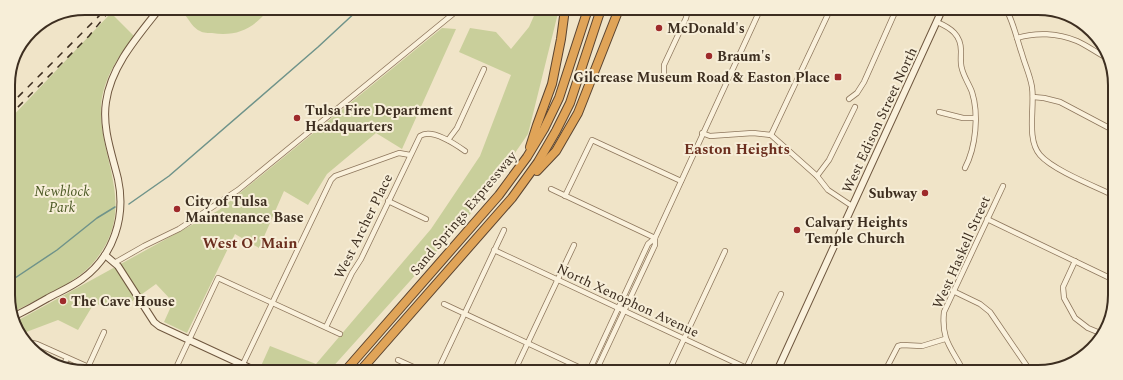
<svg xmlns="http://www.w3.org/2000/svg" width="1123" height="380" font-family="Spectral,serif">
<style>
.green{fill:#c9cf9b}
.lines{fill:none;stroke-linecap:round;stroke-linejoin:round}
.stream{stroke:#6f938a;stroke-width:1.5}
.street-casing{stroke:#8d765c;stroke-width:6}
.secondary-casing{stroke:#6f573f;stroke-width:8}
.highway-casing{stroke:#5b4430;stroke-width:10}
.street{stroke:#faf1dc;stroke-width:4.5}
.secondary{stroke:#faf1dc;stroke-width:6}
.highway{stroke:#e0a458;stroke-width:8}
.rail{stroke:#3d2e20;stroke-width:1.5;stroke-dasharray:7 7;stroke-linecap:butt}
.poi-dot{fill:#9e2a2b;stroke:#f7eed8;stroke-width:1.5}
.labels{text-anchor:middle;stroke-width:4;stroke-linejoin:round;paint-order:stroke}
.poi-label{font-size:14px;font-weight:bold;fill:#3d2e20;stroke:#f7eed8;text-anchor:start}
.street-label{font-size:14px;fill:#3d2e20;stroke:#f7eed8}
.park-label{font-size:14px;font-style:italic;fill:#4d5a26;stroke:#f7eed8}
.neighbourhood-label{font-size:15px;font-weight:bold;fill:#6b2e1e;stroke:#f7eed8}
.rim{fill:none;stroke:#3d2e20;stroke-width:2}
</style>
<rect width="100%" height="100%" fill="#f0e4c8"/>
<g class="green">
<path d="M189,8L269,9C254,28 237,37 212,33C209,33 203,33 200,31C194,29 189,20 185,15Z"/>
<polygon points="537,9 559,9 528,134 481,202 330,370 269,370 261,366 270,346 316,364 431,229 480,156 511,75 459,52 470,28 496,32 511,49 529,27"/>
<path d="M111,13L134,36C118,57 103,79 101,106C99,153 129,194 108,240C103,251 94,263 85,271C65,288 34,301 11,313L9,310L8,121Z"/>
<polygon points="442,28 456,29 402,149 376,133 327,174 308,205 284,191 259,248 235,234 187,333 164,322 173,302 156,284 131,302 93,305 78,330 58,320 21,334 15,322 219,210"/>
</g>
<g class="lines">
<g class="stream">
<polyline points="129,204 169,176 318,47 359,9"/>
<polyline points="9,282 57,250 97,218 115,207"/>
</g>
<g class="street-casing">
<g id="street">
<path d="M1007,11C1014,24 1017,40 1022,54C1025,65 1030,75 1032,87C1035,107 1026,139 1040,155C1053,170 1094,186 1113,195"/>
<path d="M937,22C951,28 961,35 961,51C961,57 960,63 962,69C964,77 969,84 972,92C979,114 976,147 965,168"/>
<path d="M1017,38C1036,32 1058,33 1077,41C1088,46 1097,53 1107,58"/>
<polyline points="664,78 664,65 686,18 688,10"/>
<polyline points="1033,97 1044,98 1060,102 1113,130"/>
<polyline points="849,99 857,93 864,82 896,10"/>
<polyline points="939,112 963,118 975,118"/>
<polyline points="702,133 710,136 753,133 771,135 817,176 828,190 852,206"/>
<polyline points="771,135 830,10"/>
<polyline points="448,140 457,128 484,69"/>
<polyline points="817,176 829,160 855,107"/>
<polyline points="551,189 655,238"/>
<polyline points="565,196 592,140 681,181"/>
<polyline points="388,201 426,219"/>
<polyline points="987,219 1112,279"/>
<polyline points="494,250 753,371"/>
<polyline points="1075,261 1063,287 1064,298 1075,318 1088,328 1100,333"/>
<polyline points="116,262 144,246 179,229 238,190 459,9"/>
<polyline points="953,291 980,304 990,312 1031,372"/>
<polyline points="444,304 587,371"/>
<path d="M326,327L352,273L361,259L420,136C432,128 455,144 465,151"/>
<polyline points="27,345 32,343 37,344 93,369"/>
<polyline points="398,360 420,370"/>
<polyline points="243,364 331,180 335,176 399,153 410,155"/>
<polyline points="88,367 104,332"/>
<polyline points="62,368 67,358"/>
<polyline points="175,370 218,278 340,334"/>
<polyline points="438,370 504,230"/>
<polyline points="515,370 574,245"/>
<polyline points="589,371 648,244 655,238 760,10"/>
<polyline points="596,371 655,245 655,238"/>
<polyline points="669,371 725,251"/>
<polyline points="745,371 781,294"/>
<polyline points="885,371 898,346 902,345 922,346 945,339"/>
<path d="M964,372C952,348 941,341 944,312L1003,186"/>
</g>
</g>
<g class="secondary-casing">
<g id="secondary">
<polyline points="105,255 118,266 154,322 159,326 254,370"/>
<path d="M13,317C25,311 36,305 48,298C59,292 71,287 82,279C114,256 126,216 118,179C112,154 102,128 106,102C111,66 138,36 160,8"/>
<polyline points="777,371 942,10"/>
</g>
</g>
<g class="highway-casing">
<g id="highway">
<polyline points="530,147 537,125 552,84 561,39 565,9"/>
<polyline points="537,171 556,151 578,113 619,9"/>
<polyline points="346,370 499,195 527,157 544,129 559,98 588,9"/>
<polyline points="361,370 512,198 538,162 556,131 570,103 601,9"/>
</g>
</g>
<use href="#street" class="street"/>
<use href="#secondary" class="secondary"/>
<use href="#highway" class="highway"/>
<g class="rail">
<polyline points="8,107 107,8"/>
<polyline points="8,117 89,36 106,15"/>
</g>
</g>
<g class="poi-dot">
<circle cx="659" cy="28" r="4"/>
<circle cx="709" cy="56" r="4"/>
<rect x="834" y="73" width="8" height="8" rx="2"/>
<circle cx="297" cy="118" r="4"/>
<circle cx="925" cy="193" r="4"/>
<circle cx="177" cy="209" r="4"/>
<circle cx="797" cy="230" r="4"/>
<circle cx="63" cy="301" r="4"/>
</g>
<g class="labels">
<g class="poi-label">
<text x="667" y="33">McDonald's</text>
<text x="717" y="61">Braum's</text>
<text x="830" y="82" text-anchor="end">Gilcrease Museum Road &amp; Easton Place</text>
<text x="305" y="115">Tulsa Fire Department<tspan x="305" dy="16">Headquarters</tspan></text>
<text x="917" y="198" text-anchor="end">Subway</text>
<text x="185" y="206">City of Tulsa<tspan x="185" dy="16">Maintenance Base</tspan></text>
<text x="805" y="227">Calvary Heights<tspan x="805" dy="16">Temple Church</tspan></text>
<text x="71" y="306">The Cave House</text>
</g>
<g class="street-label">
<text transform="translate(879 120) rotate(-65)" y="5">West Edison Street North</text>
<text transform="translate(463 213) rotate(-50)" y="5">Sand Springs Expressway</text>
<text transform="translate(363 226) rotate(-64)" y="5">West Archer Place</text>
<text transform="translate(961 252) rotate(-66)" y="5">West Haskell Street</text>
<text transform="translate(628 300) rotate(25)" y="5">North Xenophon Avenue</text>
</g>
<g class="park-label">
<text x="62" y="196">Newblock<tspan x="62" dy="16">Park</tspan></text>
</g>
<g class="neighbourhood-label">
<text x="737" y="154">Easton Heights</text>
<text x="250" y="248">West O' Main</text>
</g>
</g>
<path d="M0 0H1123V380H0ZM85 15H1038A70 70 0 0 1 1108 85V295A70 70 0 0 1 1038 365H85A70 70 0 0 1 15 295V85A70 70 0 0 1 85 15Z" fill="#f7eed8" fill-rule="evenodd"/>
<path class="rim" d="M85 15H1038A70 70 0 0 1 1108 85V295A70 70 0 0 1 1038 365H85A70 70 0 0 1 15 295V85A70 70 0 0 1 85 15Z"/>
</svg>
